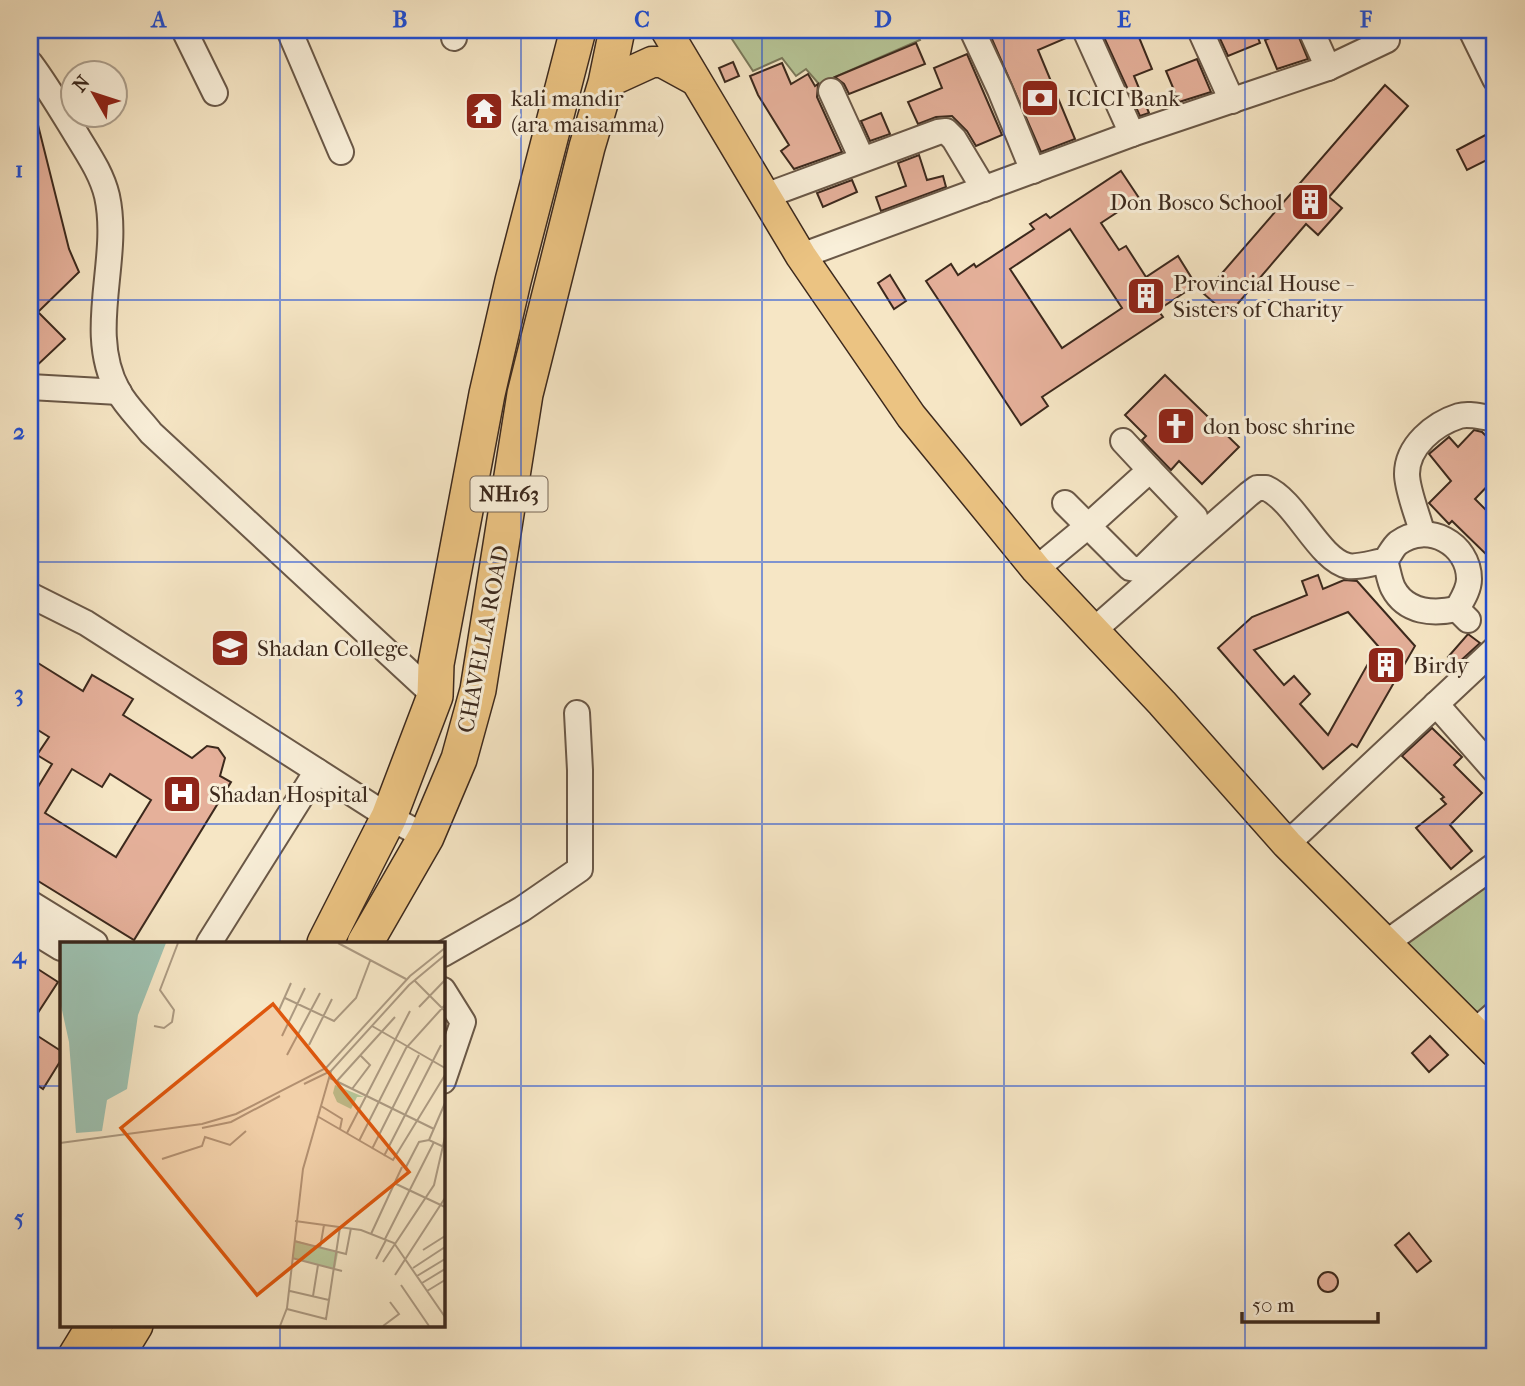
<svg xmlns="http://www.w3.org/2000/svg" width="1525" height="1386" font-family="'IM FELL French Canon',serif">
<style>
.green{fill:#b7c698;stroke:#7a785a;stroke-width:2}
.building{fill:#e5b09a;stroke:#3c291d;stroke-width:2;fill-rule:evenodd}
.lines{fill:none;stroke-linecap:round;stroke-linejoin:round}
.minor-casing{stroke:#6a5847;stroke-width:28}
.major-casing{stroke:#3c291d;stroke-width:33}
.highway-casing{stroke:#3c291d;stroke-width:38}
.minor{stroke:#f9efd9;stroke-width:24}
.major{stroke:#ebc382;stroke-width:30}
.highway{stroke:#ebc382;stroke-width:35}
.grid{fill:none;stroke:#1d4ed8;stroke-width:2;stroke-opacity:0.55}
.labels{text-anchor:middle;stroke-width:6;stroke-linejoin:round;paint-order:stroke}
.shield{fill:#f9efd9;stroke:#756455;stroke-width:2}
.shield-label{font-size:21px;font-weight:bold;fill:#3c291d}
.poi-label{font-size:23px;fill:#3c291d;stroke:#f9efd9;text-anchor:start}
.street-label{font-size:23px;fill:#3c291d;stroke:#f9efd9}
.inset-road{fill:none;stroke:#ac9a82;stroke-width:2}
.view{fill:#df570d;fill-opacity:0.15;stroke:#df570d;stroke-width:3.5}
.inset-edge{fill:none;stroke:#3c291d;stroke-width:3.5}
.neatline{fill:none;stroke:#1d4ed8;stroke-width:2.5}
.grid-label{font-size:23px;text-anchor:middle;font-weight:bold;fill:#1d4ed8}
</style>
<rect width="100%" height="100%" fill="#f6e6c5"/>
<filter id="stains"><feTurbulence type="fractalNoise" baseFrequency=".00286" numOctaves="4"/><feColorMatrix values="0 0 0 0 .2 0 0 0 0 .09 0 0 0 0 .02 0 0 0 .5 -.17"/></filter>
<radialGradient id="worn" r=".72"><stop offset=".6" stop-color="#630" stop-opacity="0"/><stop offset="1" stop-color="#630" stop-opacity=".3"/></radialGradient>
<g class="green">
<polygon points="726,30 915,30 920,40 819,84 806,69 796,76 782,58 753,71"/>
<polygon points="1495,861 1495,1011 1476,1026 1392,934"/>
</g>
<g class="building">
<polygon points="988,30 1070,30 1071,36 1038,50 1075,139 1041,152"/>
<polygon points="1116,30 1136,30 1152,69 1134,76 1149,113 1140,116 1103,35"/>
<polygon points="1216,30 1255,30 1260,43 1228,56"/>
<polygon points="1289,30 1296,30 1308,59 1277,69 1265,40"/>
<polygon points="916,43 925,64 849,94 844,84 835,77"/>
<polygon points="967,54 1002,135 976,146 967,131 952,116 936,117 918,124 908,102 942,88 934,68"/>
<polygon points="1197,59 1211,92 1179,102 1166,71"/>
<polygon points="733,62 739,76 725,82 719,68"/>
<polygon points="782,63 791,84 808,74 815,86 818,84 817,97 842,152 794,169 781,151 789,145 758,95 750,76"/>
<polygon points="1385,85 1408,106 1329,197 1342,208 1318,235 1306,224 1228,315 1204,294"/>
<polygon points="30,113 35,113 69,249 79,272 38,312 65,339 30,372"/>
<polygon points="881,113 890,134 870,141 861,121"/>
<polygon points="1495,130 1495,156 1467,170 1457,150"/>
<polygon points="919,155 927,180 943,176 946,187 881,211 876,197 906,186 898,163"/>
<path d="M1121,171L1139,198L1101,223L1119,250L1126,246L1146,277L1178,256L1196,285L1158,310L1163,317L1042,397L1048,406L1021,425L926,281L951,264L958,275L974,264L976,267L1034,229L1030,224L1046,214L1050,218ZM1070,229L1122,308L1062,348L1010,269Z"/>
<polygon points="852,180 857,192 823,207 817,193"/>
<polygon points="890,275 906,301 894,309 878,283"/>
<polygon points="1165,375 1239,447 1202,484 1179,461 1171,470 1142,440 1146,436 1125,415"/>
<polygon points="1474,430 1482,432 1495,445 1495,478 1475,499 1495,519 1495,563 1452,521 1449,524 1429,503 1451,481 1429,454 1449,437 1458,447"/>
<path d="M1318,575L1323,589L1344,580L1357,581L1415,646L1357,747L1352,744L1323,769L1218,648L1252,617L1307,595L1302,581ZM1348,612L1378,646L1328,735L1300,704L1310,694L1294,676L1284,685L1254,650Z"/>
<polygon points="1468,634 1480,643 1456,665 1448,657"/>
<path d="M30,658L83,691L92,675L133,699L123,715L192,758L207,746L218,748L225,758L220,776L231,782L134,940L30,876V800L52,764L37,755L49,737L30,725ZM72,769L102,787L110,774L151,800L116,857L45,813Z"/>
<polygon points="1432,728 1462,757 1454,765 1482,793 1450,825 1472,851 1451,869 1416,828 1446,804 1441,799 1444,797 1402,756"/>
<polygon points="30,964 58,982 30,1025"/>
<polygon points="30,1031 61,1051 61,1060 43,1089 30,1080"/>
<polygon points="1430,1036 1448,1055 1429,1072 1412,1053"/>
<polygon points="1409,1233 1431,1261 1417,1272 1395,1245"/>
<circle cx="1328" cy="1282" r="10"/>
</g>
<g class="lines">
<g class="minor-casing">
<g id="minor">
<polyline points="184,30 215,93"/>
<polyline points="289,30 341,152"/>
<polyline points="453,30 454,38"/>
<polyline points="972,30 1000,90 1033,171"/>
<polyline points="1085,30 1132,134"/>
<polyline points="1200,30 1232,101"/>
<polyline points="1311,30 1328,68"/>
<polyline points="1471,30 1495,79"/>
<path d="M30,63C48,87 63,113 79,139C90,157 102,175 107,196C121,260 85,331 118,391C126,406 141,420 151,433L435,696"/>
<polyline points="831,91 862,159"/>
<polyline points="765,196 938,132 946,131 954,139 984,189"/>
<polyline points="801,256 1132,134 1328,68 1387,40 1383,30"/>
<polyline points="30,387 119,392"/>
<polyline points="1123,441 1150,470"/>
<polygon points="1150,470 1195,517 1141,570 1130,568 1088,526"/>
<path d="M1422,532C1418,516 1407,490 1407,474C1407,446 1434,424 1459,416C1469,413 1481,417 1492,418"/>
<path d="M1385,561C1388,569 1389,580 1393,588C1406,613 1433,614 1457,609"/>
<polyline points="1036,569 1088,526 1065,503"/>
<polyline points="30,595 86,623 389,817 426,837"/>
<path d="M1094,630L1249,494L1257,488H1266C1296,501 1319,560 1348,566C1358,568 1375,562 1385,561C1389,556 1393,547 1398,543C1428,521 1469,544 1469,579C1469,590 1462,600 1457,609L1468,620"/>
<polyline points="1436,704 1495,771"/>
<polyline points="1287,844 1495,649"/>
<polyline points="30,903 95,943"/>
<polyline points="30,929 61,948"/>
<polyline points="209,943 317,771"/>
<polyline points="1386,943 1495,865"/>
<polyline points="443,954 522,909 580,869 580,770 577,713"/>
<polyline points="443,990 463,1022 443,1081"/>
<polyline points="1474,1032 1495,1014"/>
</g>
</g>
<g class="major-casing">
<g id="major">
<polyline points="666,30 801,256 911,416 1036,569 1162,703 1287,844 1495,1052"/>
<polyline points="606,83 652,62 662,62 695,80"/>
</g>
</g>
<g class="highway-casing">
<g id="highway">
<polyline points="325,943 389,817 435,696 436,664 487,394 513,281 578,30"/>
<polyline points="365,943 426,837 459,759 478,690 525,394 587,147 606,83 617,30"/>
<polyline points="76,1356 95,1325"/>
<polyline points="116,1356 135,1325"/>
</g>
</g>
<use href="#minor" class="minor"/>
<use href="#major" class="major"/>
<use href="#highway" class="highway"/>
</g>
<path class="grid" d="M280,30V943M521,30V1356M762,30V1356M1004,30V1356M1245,30V1356M30,300H1495M30,562H1495M30,824H1495M30,1086H61M443,1086H1495M280,1325V1356"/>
<defs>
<g id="bank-square" transform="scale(2.0125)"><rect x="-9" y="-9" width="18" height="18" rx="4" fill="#8f2418" stroke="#f9efd9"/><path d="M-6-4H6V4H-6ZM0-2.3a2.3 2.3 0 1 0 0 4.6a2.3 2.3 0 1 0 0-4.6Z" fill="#fff"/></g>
<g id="temple-square" transform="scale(2.0125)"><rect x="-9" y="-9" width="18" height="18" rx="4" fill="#8f2418" stroke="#f9efd9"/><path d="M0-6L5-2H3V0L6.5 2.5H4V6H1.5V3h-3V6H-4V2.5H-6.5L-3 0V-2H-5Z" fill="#fff"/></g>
<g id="building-square" transform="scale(2.0125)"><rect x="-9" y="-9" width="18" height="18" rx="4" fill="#8f2418" stroke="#f9efd9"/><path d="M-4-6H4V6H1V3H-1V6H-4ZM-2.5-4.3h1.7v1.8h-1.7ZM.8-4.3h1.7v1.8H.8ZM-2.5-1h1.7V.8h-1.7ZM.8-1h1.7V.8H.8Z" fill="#fff"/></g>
<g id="church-square" transform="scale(2.0125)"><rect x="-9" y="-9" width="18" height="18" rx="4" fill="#8f2418" stroke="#f9efd9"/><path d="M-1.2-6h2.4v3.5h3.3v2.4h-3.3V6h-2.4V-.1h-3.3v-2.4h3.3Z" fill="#fff"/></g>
<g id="university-square" transform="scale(2.0125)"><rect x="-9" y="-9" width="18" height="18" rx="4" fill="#8f2418" stroke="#f9efd9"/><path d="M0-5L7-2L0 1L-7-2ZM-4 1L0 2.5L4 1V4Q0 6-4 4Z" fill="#fff"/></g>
<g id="hospital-square" transform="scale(2.0125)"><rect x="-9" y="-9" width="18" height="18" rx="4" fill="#8f2418" stroke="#f9efd9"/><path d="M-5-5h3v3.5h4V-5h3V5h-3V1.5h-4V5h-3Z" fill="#fff"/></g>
</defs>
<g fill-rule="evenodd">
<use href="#bank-square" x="1040" y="98"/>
<use href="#temple-square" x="484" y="111"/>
<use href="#building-square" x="1310" y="202"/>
<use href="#building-square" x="1146" y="296"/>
<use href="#church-square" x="1176" y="426"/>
<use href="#university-square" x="230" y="648"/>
<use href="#building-square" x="1386" y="665"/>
<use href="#hospital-square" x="182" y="794"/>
</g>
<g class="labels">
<rect class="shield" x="470.5" y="476.5" width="77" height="35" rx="5"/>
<g class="shield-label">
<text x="509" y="501">NH163</text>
</g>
<g class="poi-label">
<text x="511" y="106">kali mandir<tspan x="511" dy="26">(ara maisamma)</tspan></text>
<text x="1067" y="106">ICICI Bank</text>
<text x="1283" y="210" text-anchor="end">Don Bosco School</text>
<text x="1173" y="291">Provincial House -<tspan x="1173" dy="26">Sisters of Charity</tspan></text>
<text x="1203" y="434">don bosc shrine</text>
<text x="257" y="656">Shadan College</text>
<text x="1413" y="673">Birdy</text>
<text x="209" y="802">Shadan Hospital</text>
</g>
<g class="street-label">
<text transform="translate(483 639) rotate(-79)" y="8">CHAVELLA ROAD</text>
</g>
</g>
<g transform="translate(60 942)">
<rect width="385" height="385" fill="#f6e6c5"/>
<path d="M275,143L304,155H297L291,167L277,160L273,151ZM235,298L278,311L275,327L232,316Z" fill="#b7c698"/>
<path d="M0,1H106L78,73L67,147L47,158L42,189L16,191L9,100L0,59Z" fill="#9dc0af"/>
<path class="inset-road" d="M278,1L346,37M355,39L385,69M225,56L274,79L296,56L310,19M359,65L385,38M219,68L231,41M94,84L104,86L112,80L114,68L100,48L118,1M312,84L385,126M222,94L245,46M249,103L272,57M227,113L260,51M270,136L374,187M277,139L335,75M244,142L271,129L349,43L385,13M292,147L310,123L300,113M261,164L282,177L280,187M257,174L333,218L385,133M142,186L171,180L220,154M287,191L350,69M369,198L385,161M299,199L346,106L385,63M0,201L142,182L176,172L266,126L350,34L385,6M312,207L359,113M324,214L381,103M102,217L142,204L145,195L170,203L186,189M346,225L359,200L369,198L384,205M334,241L385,265M235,279L301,288L334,301L385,375M311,292L342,225M325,297L374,200M234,299L286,312L291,286M260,306L264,283M363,308L385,294M232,316L282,329M316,317L326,298M323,320L374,243L385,195M353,326L385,305M335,333L385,256M357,334L385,317M362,341L385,327M341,343L369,384M367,349L385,338M253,354L258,323M269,358L280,285M227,367L266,377L269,358L230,349M220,384L227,366L243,227L271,129M323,384L339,372L330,360"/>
<path class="view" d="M213,62L349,230L197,353L61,186Z"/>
<rect width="385" height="385" class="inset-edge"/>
</g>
<rect width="1525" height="1386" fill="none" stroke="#f6e6c5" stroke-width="77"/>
<g transform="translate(94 94) rotate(309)"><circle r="33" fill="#f9efd9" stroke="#ada08e" stroke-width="2"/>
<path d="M0-5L12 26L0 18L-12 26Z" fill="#8f2418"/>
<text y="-10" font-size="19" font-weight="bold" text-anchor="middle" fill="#3c291d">N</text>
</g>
<path d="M1242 1312v10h136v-10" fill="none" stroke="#3c291d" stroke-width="3.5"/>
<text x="1252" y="1312" font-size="21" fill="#3c291d" stroke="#f9efd9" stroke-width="5" paint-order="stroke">50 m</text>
<rect x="38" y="38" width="1448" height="1310" class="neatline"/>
<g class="grid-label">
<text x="159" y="27">A</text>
<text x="400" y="27">B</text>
<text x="642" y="27">C</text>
<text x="883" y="27">D</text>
<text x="1124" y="27">E</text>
<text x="1366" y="27">F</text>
<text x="19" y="177">1</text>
<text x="19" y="439">2</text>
<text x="19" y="701">3</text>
<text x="19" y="963">4</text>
<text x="19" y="1225">5</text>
</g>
<rect width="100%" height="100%" filter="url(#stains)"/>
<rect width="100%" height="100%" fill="url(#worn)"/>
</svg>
